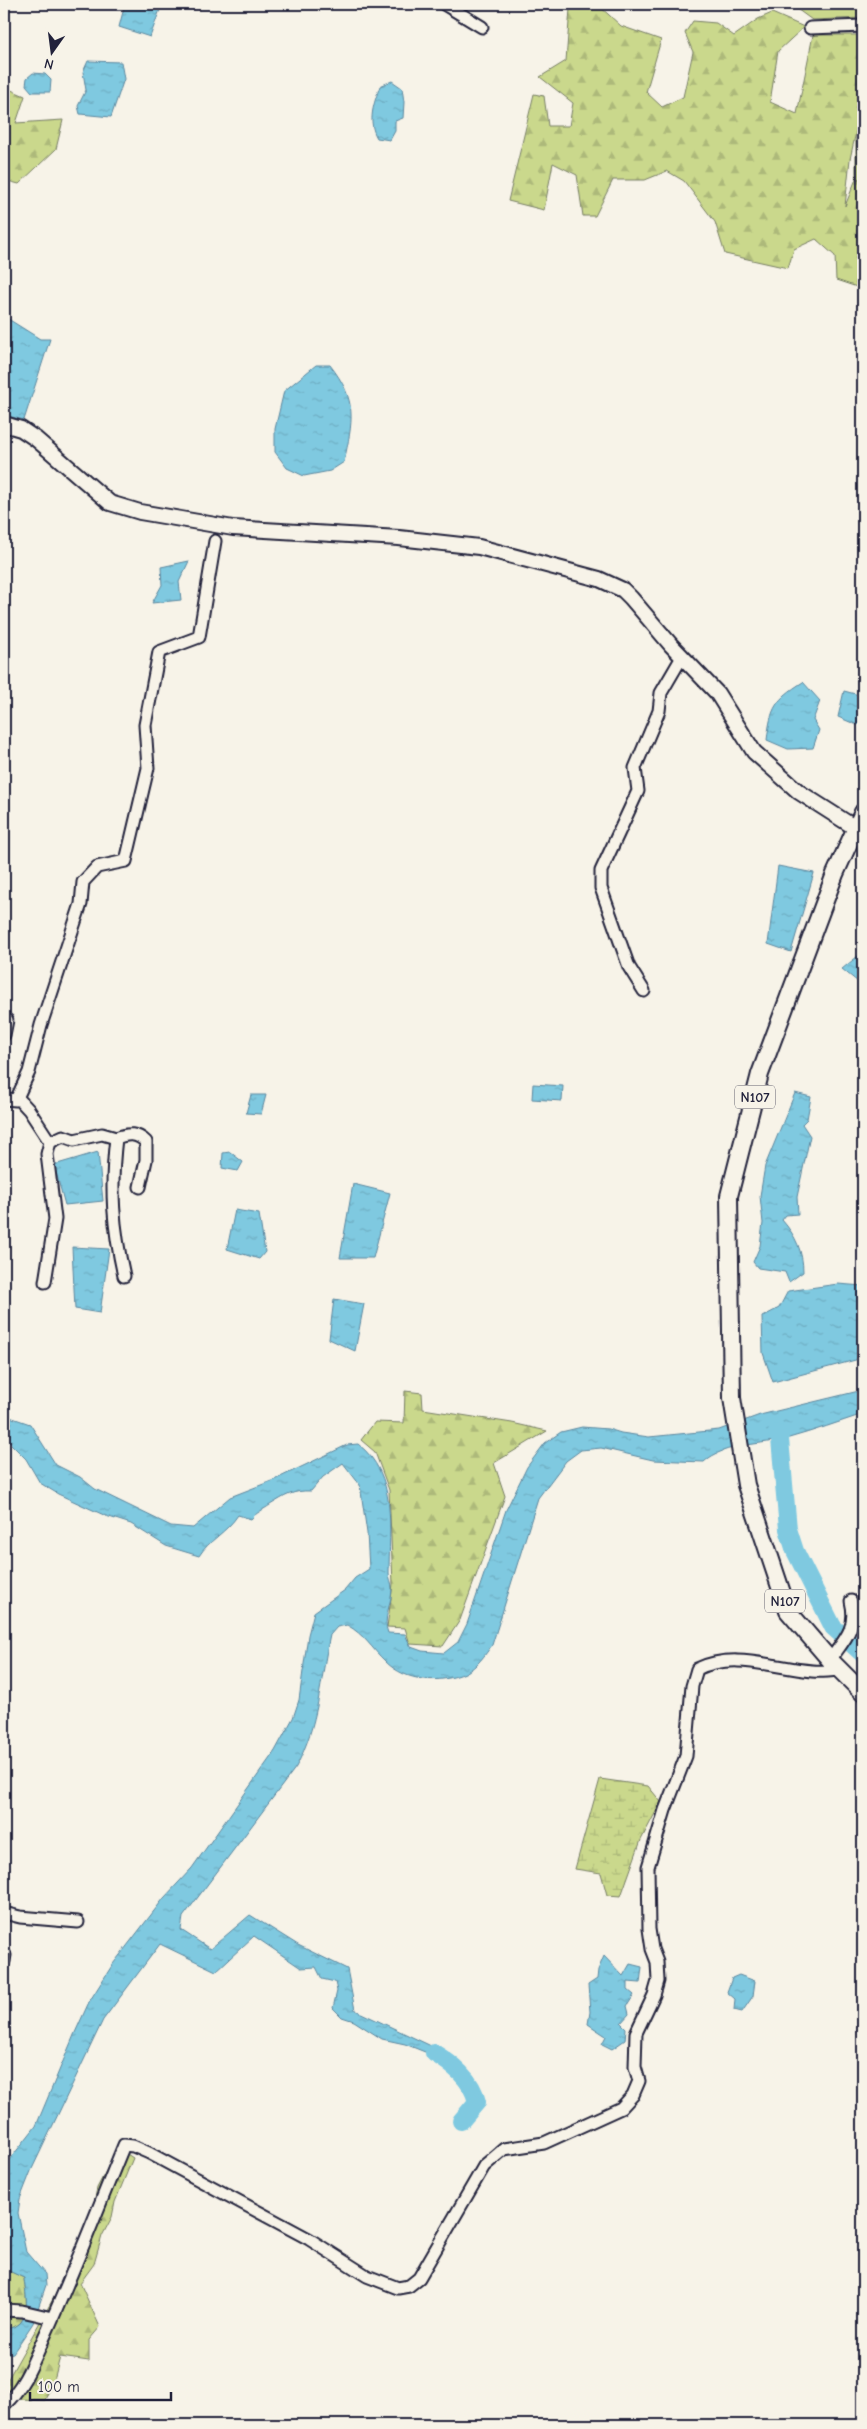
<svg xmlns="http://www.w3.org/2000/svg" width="867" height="2429" font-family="'Comic Neue',sans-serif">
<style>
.grass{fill:#cad88c;stroke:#767d64}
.forest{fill:url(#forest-firs);stroke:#767d64}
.wetland{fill:url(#wetland-marsh);stroke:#767d64}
.water{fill:url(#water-ripples);stroke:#5a869e}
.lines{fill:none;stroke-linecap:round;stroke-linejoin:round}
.river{stroke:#7fc9e0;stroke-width:18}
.minor-casing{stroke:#22223b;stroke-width:15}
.major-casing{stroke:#22223b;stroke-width:18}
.highway-casing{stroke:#22223b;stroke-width:20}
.minor{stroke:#f7f3e8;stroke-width:11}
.major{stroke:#f7f3e8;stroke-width:14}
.highway{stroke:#f7f3e8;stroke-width:16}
.labels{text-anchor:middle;stroke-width:5;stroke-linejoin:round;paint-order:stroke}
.shield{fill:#f7f3e8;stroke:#62616f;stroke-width:1}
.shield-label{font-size:14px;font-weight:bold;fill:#22223b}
</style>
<defs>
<pattern id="forest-firs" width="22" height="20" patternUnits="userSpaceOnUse" patternTransform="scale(1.25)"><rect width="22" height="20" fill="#cad88c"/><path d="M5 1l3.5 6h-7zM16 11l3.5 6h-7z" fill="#adb97a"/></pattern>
<pattern id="wetland-marsh" width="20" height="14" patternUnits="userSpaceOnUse" patternTransform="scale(1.25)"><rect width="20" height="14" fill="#cad88c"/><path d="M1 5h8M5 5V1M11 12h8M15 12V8" fill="none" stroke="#adb97a"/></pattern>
<pattern id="water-ripples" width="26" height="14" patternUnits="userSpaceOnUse" patternTransform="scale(1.25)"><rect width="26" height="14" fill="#7fc9e0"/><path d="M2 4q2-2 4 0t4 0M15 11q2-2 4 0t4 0" fill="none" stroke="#6dacc1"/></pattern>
</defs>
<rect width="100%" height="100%" fill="#f7f3e8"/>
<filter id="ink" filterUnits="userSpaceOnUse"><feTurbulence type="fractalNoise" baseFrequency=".02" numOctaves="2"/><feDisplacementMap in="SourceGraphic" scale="10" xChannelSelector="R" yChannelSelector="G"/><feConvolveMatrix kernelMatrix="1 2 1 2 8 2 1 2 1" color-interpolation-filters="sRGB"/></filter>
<g filter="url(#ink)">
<g class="grass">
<polygon points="790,4 863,4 863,18 812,20"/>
<polygon points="863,108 863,179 856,179 856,131"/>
</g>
<g class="forest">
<polygon points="582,4 597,4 621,26 661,40 646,92 662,107 683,97 693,52 685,33 693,21 716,23 734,36 758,19 772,13 804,27 778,51 770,102 797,114 813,35 863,35 863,100 850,159 845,206 856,179 863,179 863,289 836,280 835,256 816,239 794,249 788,268 725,254 715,222 684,181 667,171 645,180 613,180 595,216 583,216 577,175 553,163 544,210 508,201 534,94 544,96 548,126 569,126 573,103 540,77 566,61 570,9"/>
<polygon points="4,87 25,96 16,123 63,120 56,149 19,184 4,180"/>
<polygon points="405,1391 422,1393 423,1409 512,1423 547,1431 494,1463 505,1496 460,1620 443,1646 410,1644 405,1628 387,1627 393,1584 389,1490 375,1452 361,1440 375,1422 404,1423"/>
<polygon points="118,2148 133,2158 115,2202 112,2217 102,2236 94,2264 80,2283 100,2327 89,2340 89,2361 60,2357 55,2376 45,2400 19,2399 4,2411 4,2386 66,2276 92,2213 97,2188"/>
<path d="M4,2263L9,2271L24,2278C25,2292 31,2313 19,2324C16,2327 8,2328 4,2330Z"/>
</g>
<polygon class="wetland" points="600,1779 648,1786 661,1802 641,1840 621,1896 607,1895 601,1873 575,1869"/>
<g class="water">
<polygon points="125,4 162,4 150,37 119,27"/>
<polygon points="88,61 121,62 124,79 111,117 80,114 78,106 86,90 83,72"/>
<polygon points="33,73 45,74 51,80 50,92 32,92 26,85 27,78"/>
<path d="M392,81L402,88L404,102L403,118L395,121V131L390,140L377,138C367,121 374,103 380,86Z"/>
<polygon points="5,317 40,339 50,339 24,420 4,415"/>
<path d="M316,365H330C358,401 353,420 344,462L330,471L304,476L287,468L275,452V429L284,391Z"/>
<polygon points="189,561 179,582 181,600 152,603 162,585 161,567"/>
<path d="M803,682L820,701L813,720L819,730L813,748L788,749L767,740C771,707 775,700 803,682Z"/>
<polygon points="844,691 863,696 863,722 857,725 838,717"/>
<polygon points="778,866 814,873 791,952 768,944"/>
<polygon points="863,952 863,986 842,969"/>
<polygon points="533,1084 563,1086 562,1101 532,1099"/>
<path d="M795,1093L811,1097L807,1119L802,1124L810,1136L797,1197L798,1214L786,1215L782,1220C796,1236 803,1252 803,1272L789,1282L785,1272L758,1268L753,1262L760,1246L763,1223L760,1196L765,1166Z"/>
<polygon points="251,1095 266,1095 261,1114 246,1113"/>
<polygon points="98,1152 103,1201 65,1205 54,1165"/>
<polygon points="230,1152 243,1162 238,1171 222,1168 223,1153"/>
<polygon points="353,1184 390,1193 373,1258 340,1258"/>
<polygon points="235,1210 259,1214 265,1252 259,1259 227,1249"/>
<polygon points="72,1247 109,1249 100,1313 75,1309"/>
<polygon points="838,1284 863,1286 863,1358 773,1382 763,1353 762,1317 779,1308 788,1291"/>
<polygon points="334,1299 364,1304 355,1351 329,1339"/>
<path d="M863,1390V1414C839,1422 814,1431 789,1438C763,1445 724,1443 704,1462L653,1460L601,1448L581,1450L566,1461L538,1498L492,1645C485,1655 477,1667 465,1673C440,1684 406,1682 386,1662C371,1648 365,1635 347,1625L337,1627L330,1635C320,1681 319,1724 296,1767L183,1917L181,1930L210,1949L250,1915L298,1945L347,1969L355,2010L429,2045L457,2061L451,2071L430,2054L405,2044L382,2039L354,2021L342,2017L333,2008L337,1991L335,1982L322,1979L316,1967L301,1968L254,1936L216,1971L160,1944L103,2020L31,2171L20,2199L18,2213L26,2252L45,2274L46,2285L33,2323L13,2353L4,2355V2330C8,2328 16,2327 19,2324C31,2314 25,2291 24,2278L9,2271L4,2263V2170L7,2163L36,2126L74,2035L89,2002L113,1964L164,1898L192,1868L275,1751L293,1718L299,1700L308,1635L314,1612L345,1590L355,1578L369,1569L367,1533L360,1485L343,1463L323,1477L311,1491C293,1490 285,1496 270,1505C263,1510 257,1512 251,1519L238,1515C227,1532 209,1540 199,1556L166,1546L131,1524L106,1516L58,1494L40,1483L26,1459L4,1437V1415L30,1424L56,1465L80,1477L95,1489L171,1526L193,1528L230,1497L274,1480L347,1445L358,1444C398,1475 389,1529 389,1573C389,1578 392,1583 392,1588C392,1604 382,1619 388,1633L405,1634L411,1647L422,1651L444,1653L458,1642L467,1624L506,1510L527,1467L545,1443L561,1432L582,1427L608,1429L621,1433L649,1437L719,1430L760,1415Z"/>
<polygon points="604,1956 623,1976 630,1964 642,1967 640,1983 628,1982 628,1990 634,1995 627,2006 629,2014 621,2023 626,2028 625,2040 612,2049 602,2044 606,2036 588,2024 590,2012 588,1985 597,1979 598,1970"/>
<polygon points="739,1975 755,1981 753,1996 742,2012 734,2010 735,1999 727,1992 732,1978"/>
</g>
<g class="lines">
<g class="river">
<polyline points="777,1433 780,1439 788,1529 795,1551 833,1627 863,1654"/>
<path d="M434,2053C452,2064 472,2079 477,2102L461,2121"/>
</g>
<g class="minor-casing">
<g id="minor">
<polyline points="444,4 482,27"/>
<polyline points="810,28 863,26"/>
<polyline points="644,991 629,967 601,888 601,871 638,791 635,768 659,711 661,693 682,657"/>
<polyline points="4,1035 7,1020"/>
<polyline points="17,1097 29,1110 50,1142 47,1154 55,1219 45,1282"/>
<polyline points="4,1099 16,1100 29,1072 41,1025 81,904 83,882 97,867 126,861 148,768 145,725 159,652 199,637 215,541"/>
<polyline points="50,1142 63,1136 74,1140 102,1134 116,1138"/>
<path d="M124,1276C113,1227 110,1189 116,1138C128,1133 137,1133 146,1142V1160L140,1187"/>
<path d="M830,1660C844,1640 858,1628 851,1601"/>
<polyline points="4,1913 20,1917 78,1922"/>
<polyline points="4,1954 5,1955 4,1961"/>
<polyline points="4,2310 22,2311 52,2318"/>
<path d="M4,2405C25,2387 35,2357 46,2333C74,2271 98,2208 124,2145L133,2146L149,2153L309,2239L367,2276L398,2288L409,2286L419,2278L484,2166L504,2149L544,2143L621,2108L633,2095L639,2081L635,2067L636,2033L654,1995L658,1981L657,1962L652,1949L649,1929L648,1867L665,1810L686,1756L692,1686L697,1669C734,1651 774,1668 812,1671C821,1672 830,1671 839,1670"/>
</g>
</g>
<g class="major-casing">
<polyline id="major" points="4,424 21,429 36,439 110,503 140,512 233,528 399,538 479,547 599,579 623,590 631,598 671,645 717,693 754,752 799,792 857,829"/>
</g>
<g class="highway-casing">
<polyline id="highway" points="863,812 835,874 760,1074 729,1196 732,1398 746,1485 788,1611 830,1660 863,1693"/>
</g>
<use href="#minor" class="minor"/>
<use href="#major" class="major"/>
<use href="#highway" class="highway"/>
</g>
</g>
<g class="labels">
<g class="shield">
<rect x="735" y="1085.5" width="40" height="23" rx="4"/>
<rect x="765" y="1589.5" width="40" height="23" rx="4"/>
</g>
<g class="shield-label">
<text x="755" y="1102">N107</text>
<text x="785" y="1606">N107</text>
</g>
</g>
<rect width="867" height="2429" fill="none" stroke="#f7f3e8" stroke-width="20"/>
<rect x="10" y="10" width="847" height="2409" fill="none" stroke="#22223b" stroke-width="2" filter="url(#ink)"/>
<g transform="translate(52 52) rotate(194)" stroke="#f7f3e8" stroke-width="4" paint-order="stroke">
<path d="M0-4L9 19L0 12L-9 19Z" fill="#22223b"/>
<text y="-8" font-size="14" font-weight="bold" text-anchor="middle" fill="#22223b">N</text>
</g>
<path d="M30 2392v8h141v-8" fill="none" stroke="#22223b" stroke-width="2.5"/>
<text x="38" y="2392" font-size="15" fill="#22223b" stroke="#f7f3e8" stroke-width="4" paint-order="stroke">100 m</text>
</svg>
